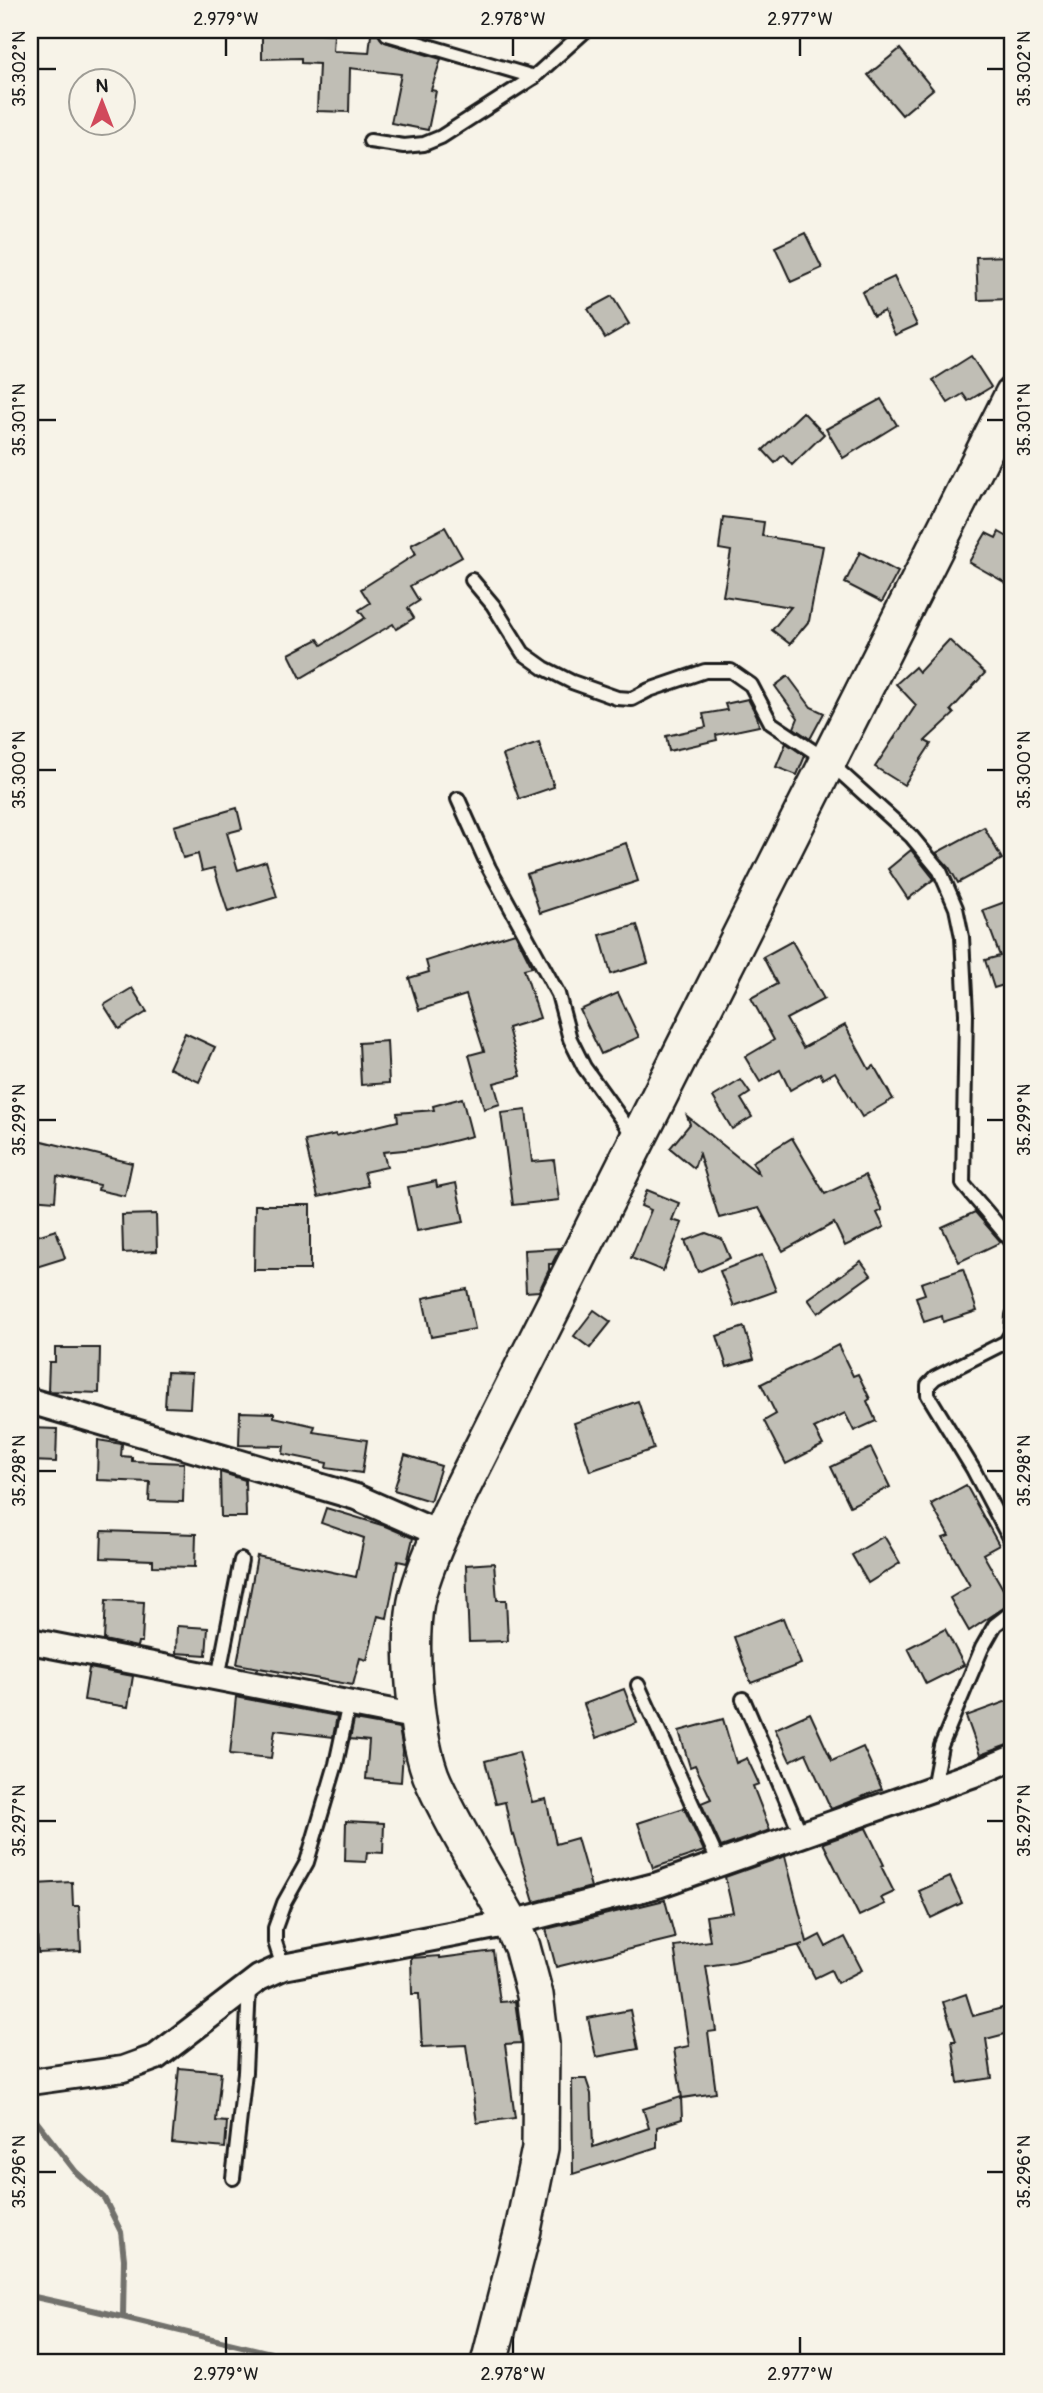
<svg xmlns="http://www.w3.org/2000/svg" width="1043" height="2393" font-family="Pangolin,sans-serif">
<style>
.lines{fill:none;stroke-linecap:round;stroke-linejoin:round}
.stream{stroke:#72716c;stroke-width:6}
.building{fill:#c0beb5;stroke:#1c1c1c;stroke-width:2}
.lane-casing{stroke:#1c1c1c;stroke-width:18}
.street-casing{stroke:#1c1c1c;stroke-width:30}
.secondary-casing{stroke:#1c1c1c;stroke-width:40}
.lane{stroke:#f7f3e8;stroke-width:12}
.street{stroke:#f7f3e8;stroke-width:24}
.secondary{stroke:#f7f3e8;stroke-width:35}
.ticks{fill:none;stroke:#1c1c1c;stroke-width:2.5}
.neatline{fill:none;stroke:#1c1c1c;stroke-width:2.5}
.ticks-label{font-size:18px;text-anchor:middle;fill:#1c1c1c}
</style>
<rect width="100%" height="100%" fill="#f7f3e8"/>
<filter id="ink" filterUnits="userSpaceOnUse"><feTurbulence type="fractalNoise" baseFrequency=".0143" numOctaves="2"/><feDisplacementMap in="SourceGraphic" scale="14" xChannelSelector="R" yChannelSelector="G"/><feConvolveMatrix kernelMatrix="1 2 1 2 8 2 1 2 1" color-interpolation-filters="sRGB"/></filter>
<g filter="url(#ink)">
<g class="lines">
<g class="stream">
<polyline points="30,2106 33,2117 76,2172 104,2198 121,2232 124,2259 123,2316"/>
<path d="M30,2296C125,2316 220,2342 315,2363"/>
</g>
</g>
<g class="building">
<polygon points="262,30 320,30 320,34 334,35 333,51 369,53 371,35 378,35 385,42 441,59 431,90 436,91 428,130 391,123 401,74 350,68 349,112 317,111 319,64 301,63 301,58 262,59"/>
<polygon points="900,49 933,89 902,115 868,75"/>
<polygon points="805,233 822,268 791,282 775,247"/>
<polygon points="1013,256 1013,299 978,300 976,257"/>
<polygon points="894,277 917,325 895,335 884,311 873,316 862,292"/>
<polygon points="612,296 629,324 605,338 588,309"/>
<polygon points="971,356 991,387 968,401 963,394 948,403 933,380"/>
<polygon points="881,399 897,425 843,458 826,429"/>
<polygon points="803,412 824,434 792,465 783,455 775,463 763,450"/>
<polygon points="723,517 764,522 762,536 823,546 809,621 790,644 772,630 791,607 723,596 731,551 719,549"/>
<polygon points="445,527 462,557 410,586 419,601 408,608 414,618 396,629 393,624 301,678 289,654 318,639 322,645 365,618 359,610 370,603 361,589 416,554 411,545"/>
<polygon points="999,532 1013,540 1013,574 1008,584 969,562 986,533 996,538"/>
<polygon points="860,552 898,572 882,602 845,583"/>
<polygon points="949,640 985,673 951,710 954,714 925,741 931,744 904,785 875,767 916,705 896,684 915,667 919,672"/>
<polygon points="788,676 811,707 824,713 810,739 794,728 798,718 775,686"/>
<polygon points="748,699 757,716 759,726 716,735 717,740 669,751 666,736 706,727 703,714 727,710 725,704"/>
<polygon points="539,743 554,787 519,799 503,755"/>
<polygon points="786,743 805,756 797,775 776,767"/>
<polygon points="237,808 242,829 227,833 238,870 266,861 277,897 228,912 214,868 202,871 198,854 183,858 174,826"/>
<polygon points="984,827 1002,859 958,883 949,867 936,853"/>
<polygon points="626,843 638,881 540,913 527,874"/>
<polygon points="911,850 934,879 908,899 888,869"/>
<polygon points="1013,899 1013,987 1011,987 1010,983 994,988 985,960 1000,956 983,910"/>
<polygon points="637,925 648,963 611,974 600,935"/>
<polygon points="515,933 532,967 524,969 540,1018 508,1028 521,1076 494,1083 500,1104 484,1109 469,1055 484,1051 466,995 419,1010 409,978 429,972 426,961"/>
<polygon points="792,941 824,999 786,1019 803,1048 845,1025 869,1069 874,1066 893,1099 862,1117 835,1072 823,1079 820,1073 790,1090 780,1070 760,1082 745,1057 774,1040 751,998 777,984 763,957"/>
<polygon points="132,988 147,1012 119,1029 104,1005"/>
<polygon points="618,993 639,1037 601,1054 580,1010"/>
<polygon points="185,1033 215,1047 199,1082 169,1068"/>
<polygon points="387,1041 389,1083 361,1085 359,1043"/>
<polygon points="741,1080 750,1093 741,1099 752,1117 732,1129 713,1097"/>
<polygon points="462,1098 472,1136 425,1148 383,1152 387,1167 364,1172 368,1186 318,1197 305,1141 336,1134 336,1136 398,1121 397,1113 434,1110 433,1106"/>
<polygon points="526,1110 532,1162 554,1160 559,1200 513,1205 501,1113"/>
<polygon points="687,1116 760,1175 752,1162 792,1138 825,1194 865,1175 882,1210 877,1213 884,1227 845,1246 834,1223 783,1251 759,1208 719,1218 699,1154 694,1168 670,1148 690,1124"/>
<polygon points="30,1138 132,1163 125,1196 98,1190 99,1185 57,1176 55,1201 30,1199"/>
<polygon points="436,1181 437,1187 456,1183 464,1222 417,1231 408,1187"/>
<polygon points="647,1190 679,1203 672,1220 682,1223 663,1271 631,1258 651,1210 641,1206"/>
<polygon points="255,1205 310,1205 310,1270 254,1270"/>
<polygon points="975,1212 1001,1242 959,1262 942,1227"/>
<polygon points="156,1214 157,1251 123,1253 122,1215"/>
<polygon points="56,1230 65,1258 30,1269 30,1238"/>
<polygon points="706,1233 722,1239 730,1258 698,1272 685,1241"/>
<polygon points="560,1248 552,1264 549,1264 549,1270 539,1291 526,1292 524,1250"/>
<polygon points="762,1255 776,1291 734,1306 720,1271"/>
<polygon points="861,1261 871,1275 818,1313 808,1299"/>
<polygon points="963,1269 977,1311 943,1322 942,1316 924,1322 916,1297 925,1294 921,1283"/>
<polygon points="467,1289 475,1329 431,1337 423,1298"/>
<polygon points="594,1310 611,1322 590,1348 574,1336"/>
<polygon points="744,1327 754,1359 727,1367 717,1336"/>
<polygon points="838,1345 853,1376 858,1374 870,1399 867,1401 876,1421 854,1431 845,1413 814,1428 823,1445 786,1464 764,1421 776,1414 761,1384"/>
<polygon points="55,1348 100,1348 99,1393 48,1391 49,1362 55,1362"/>
<polygon points="167,1372 192,1373 190,1408 165,1407"/>
<polygon points="638,1401 654,1449 590,1471 574,1423"/>
<polygon points="240,1412 274,1413 274,1417 315,1426 313,1432 367,1440 362,1473 326,1468 327,1463 283,1454 284,1446 239,1445"/>
<polygon points="30,1428 57,1429 56,1462 30,1461"/>
<polygon points="98,1440 122,1444 121,1456 132,1457 132,1461 184,1463 183,1502 149,1501 150,1482 97,1480"/>
<polygon points="871,1448 890,1487 850,1506 831,1467"/>
<polygon points="405,1455 441,1466 430,1501 394,1490"/>
<polygon points="220,1472 245,1480 246,1517 221,1517"/>
<polygon points="966,1485 999,1545 983,1554 1011,1603 969,1631 950,1598 970,1586 943,1538 949,1536 931,1504"/>
<polygon points="326,1508 385,1526 413,1538 407,1563 398,1561 387,1618 378,1616 367,1660 360,1658 353,1685 237,1664 257,1556 356,1577 364,1538 321,1523"/>
<polygon points="102,1531 196,1534 195,1567 153,1566 153,1560 101,1558"/>
<polygon points="884,1536 900,1563 868,1583 852,1555"/>
<polygon points="494,1563 497,1600 506,1600 508,1641 469,1642 466,1565"/>
<polygon points="106,1600 144,1602 142,1642 138,1642 137,1647 104,1640"/>
<polygon points="783,1618 801,1664 751,1683 734,1637"/>
<polygon points="177,1626 208,1628 206,1655 176,1653"/>
<polygon points="945,1629 964,1665 926,1684 908,1648"/>
<polygon points="89,1668 133,1676 128,1707 84,1700"/>
<polygon points="624,1689 637,1723 596,1738 584,1704"/>
<polygon points="236,1697 337,1716 333,1737 275,1730 271,1758 230,1754"/>
<polygon points="1013,1699 1013,1743 980,1755 966,1716"/>
<polygon points="810,1713 832,1761 863,1747 882,1789 831,1809 806,1753 790,1761 775,1729"/>
<polygon points="723,1719 736,1763 747,1758 759,1784 753,1786 770,1830 721,1847 701,1803 711,1799 695,1765 690,1767 679,1731"/>
<polygon points="354,1720 399,1728 403,1751 401,1782 366,1779 369,1741 350,1739"/>
<polygon points="519,1752 532,1802 546,1799 556,1844 577,1838 591,1887 534,1902 514,1835 512,1836 505,1802 496,1804 485,1761"/>
<polygon points="684,1808 704,1851 653,1868 638,1823"/>
<polygon points="346,1821 384,1823 383,1853 367,1852 366,1862 345,1861"/>
<polygon points="866,1828 884,1865 881,1866 894,1892 881,1898 885,1904 859,1916 823,1843"/>
<polygon points="785,1856 807,1942 820,1935 826,1947 845,1937 862,1970 837,1983 831,1970 815,1978 799,1947 804,1944 734,1962 706,1966 716,2031 708,2032 716,2093 682,2098 674,2049 689,2046 674,1946 710,1941 706,1916 733,1912 725,1877"/>
<polygon points="950,1877 962,1903 931,1918 919,1891"/>
<polygon points="72,1882 73,1906 79,1906 81,1951 38,1953 35,1884"/>
<polygon points="665,1900 675,1938 556,1967 546,1929"/>
<polygon points="493,1951 500,2002 515,2001 521,2043 505,2044 515,2118 477,2123 466,2045 422,2047 419,1994 412,1994 411,1958 440,1956 440,1958"/>
<polygon points="966,1994 973,2016 1013,2005 1013,2032 986,2039 992,2078 958,2083 952,2041 956,2041 943,2002"/>
<polygon points="630,2010 638,2049 596,2057 588,2018"/>
<polygon points="179,2068 221,2072 216,2121 227,2122 225,2148 172,2143"/>
<polygon points="572,2079 586,2079 591,2094 593,2147 649,2128 643,2109 681,2097 682,2119 657,2127 657,2147 573,2174"/>
</g>
<g class="lines">
<g class="lane-casing">
<g id="lane">
<polyline points="387,34 534,77"/>
<polyline points="370,141 404,146 424,144 441,137 534,77 586,30"/>
<polyline points="472,580 493,605 523,653 544,668 572,682 617,698 632,699 649,690 705,671 731,671 751,685 771,723 828,761 911,836 940,871 956,908 962,937 966,1014 963,1184 1013,1243"/>
<polyline points="458,799 489,868 558,994 570,1039 584,1067 635,1138"/>
<polyline points="1013,1315 1012,1332 1006,1342 935,1378 928,1385 928,1395 973,1469 1013,1545"/>
<polyline points="218,1678 241,1560"/>
<polyline points="638,1685 719,1863"/>
<polyline points="743,1699 801,1834"/>
<polyline points="933,1788 941,1746 982,1648 995,1625 1013,1611"/>
<polyline points="283,1967 275,1942 275,1928 284,1903 307,1862 336,1764 349,1703"/>
<polyline points="233,2178 245,2072 249,1987"/>
</g>
</g>
<g class="street-casing">
<g id="street">
<polyline points="30,1401 356,1497 440,1534"/>
<polyline points="30,1641 418,1717"/>
<polyline points="30,2082 123,2069 156,2057 259,1978 283,1967 511,1923 658,1885 977,1773 1013,1758"/>
</g>
</g>
<g class="secondary-casing">
<path id="secondary" d="M489,2363L523,2230L540,2148L541,2044L535,1995L522,1947L511,1923C485,1877 456,1831 434,1783C415,1742 406,1635 418,1593C428,1558 444,1526 459,1494L1013,394"/>
</g>
<use href="#lane" class="lane"/>
<use href="#street" class="street"/>
<use href="#secondary" class="secondary"/>
</g>
</g>
<path class="ticks" d="M226,38V56M513,38V56M800,38V56M38,69H56M987,69H1004M38,420H56M987,420H1004M38,770H56M987,770H1004M38,1120H56M987,1120H1004M38,1471H56M987,1471H1004M38,1821H56M987,1821H1004M38,2172H56M987,2172H1004M226,2337V2354M513,2337V2354M800,2337V2354"/>
<rect width="1043" height="2393" fill="none" stroke="#f7f3e8" stroke-width="77"/>
<g transform="translate(102 102)"><circle r="33" fill="#f7f3e8" stroke="#9f9d96" stroke-width="2"/>
<path d="M0-5L12 26L0 18L-12 26Z" fill="#d1495b"/>
<text y="-10" font-size="19" font-weight="bold" text-anchor="middle" fill="#1c1c1c">N</text>
</g>
<rect x="38" y="38" width="966" height="2316" class="neatline"/>
<g class="ticks-label">
<text x="226" y="25">2.979°W</text>
<text x="513" y="25">2.978°W</text>
<text x="800" y="25">2.977°W</text>
<text transform="translate(19 69) rotate(-90)" y="6">35.302°N</text>
<text transform="translate(1024 69) rotate(-90)" y="6">35.302°N</text>
<text transform="translate(19 420) rotate(-90)" y="6">35.301°N</text>
<text transform="translate(1024 420) rotate(-90)" y="6">35.301°N</text>
<text transform="translate(19 770) rotate(-90)" y="6">35.300°N</text>
<text transform="translate(1024 770) rotate(-90)" y="6">35.300°N</text>
<text transform="translate(19 1120) rotate(-90)" y="6">35.299°N</text>
<text transform="translate(1024 1120) rotate(-90)" y="6">35.299°N</text>
<text transform="translate(19 1471) rotate(-90)" y="6">35.298°N</text>
<text transform="translate(1024 1471) rotate(-90)" y="6">35.298°N</text>
<text transform="translate(19 1821) rotate(-90)" y="6">35.297°N</text>
<text transform="translate(1024 1821) rotate(-90)" y="6">35.297°N</text>
<text transform="translate(19 2172) rotate(-90)" y="6">35.296°N</text>
<text transform="translate(1024 2172) rotate(-90)" y="6">35.296°N</text>
<text x="226" y="2380">2.979°W</text>
<text x="513" y="2380">2.978°W</text>
<text x="800" y="2380">2.977°W</text>
</g>
</svg>
